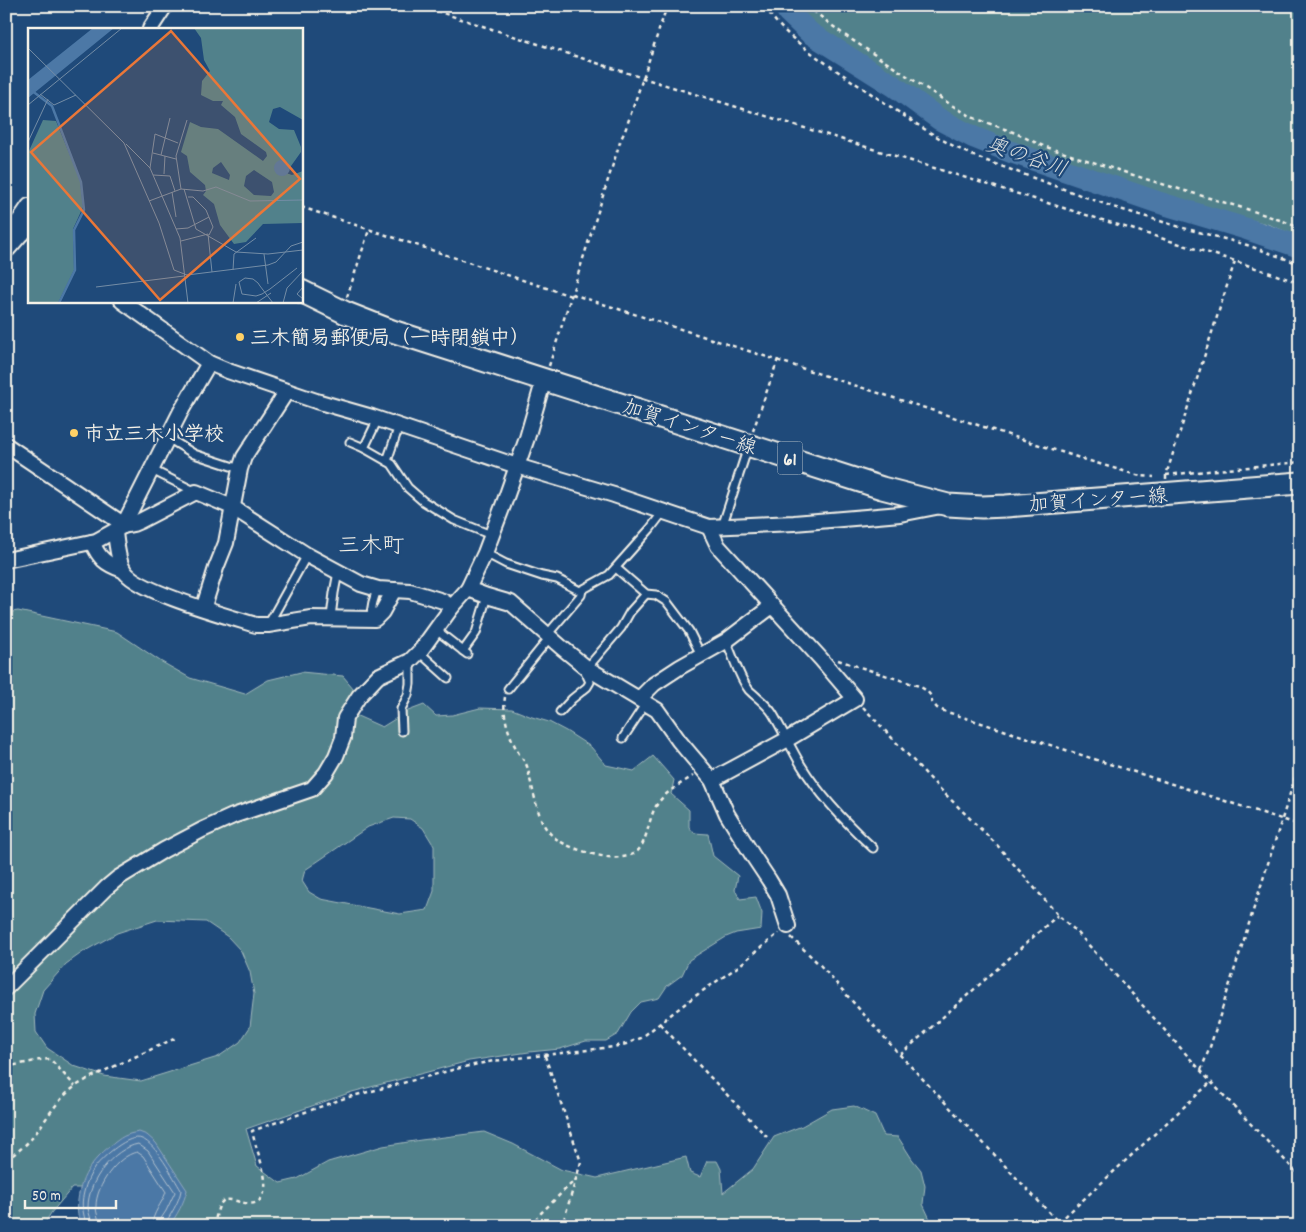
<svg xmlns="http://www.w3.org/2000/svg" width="1306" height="1232" font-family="Dekko,'Klee One',sans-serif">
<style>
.green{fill:#51818b;stroke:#a2b9ba;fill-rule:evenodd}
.water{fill:#4c78a6;stroke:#8fa8c0}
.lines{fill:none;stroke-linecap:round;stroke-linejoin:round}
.shore{stroke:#b1c1ce;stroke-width:1}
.river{stroke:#4c78a6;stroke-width:22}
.service-casing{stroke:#f4f1e8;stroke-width:11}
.minor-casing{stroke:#f4f1e8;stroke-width:18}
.tertiary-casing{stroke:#f4f1e8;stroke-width:21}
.primary-casing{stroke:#f4f1e8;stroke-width:25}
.path{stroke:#f4f1e8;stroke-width:2.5;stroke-dasharray:4 4;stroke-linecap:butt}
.service{stroke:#1f4a7a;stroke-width:7}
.minor{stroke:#1f4a7a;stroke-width:14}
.tertiary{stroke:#1f4a7a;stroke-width:18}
.primary{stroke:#1f4a7a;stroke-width:21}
.poi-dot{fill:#ffd166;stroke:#1f4a7a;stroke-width:2}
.labels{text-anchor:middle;stroke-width:4.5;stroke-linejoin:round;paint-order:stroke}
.shield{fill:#1f4a7a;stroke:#b4bfc7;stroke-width:1}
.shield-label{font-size:19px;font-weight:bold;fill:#f4f1e8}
.poi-label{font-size:20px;font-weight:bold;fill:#f4f1e8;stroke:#1f4a7a;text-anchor:start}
.street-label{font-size:20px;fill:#f4f1e8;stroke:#1f4a7a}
.water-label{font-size:21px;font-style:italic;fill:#dbdfde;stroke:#1f4a7a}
.quarter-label{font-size:22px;fill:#f4f1e8;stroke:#1f4a7a}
.inset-river{fill:none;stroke:#4c78a6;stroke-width:2.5}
.inset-road{fill:none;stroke:#748da6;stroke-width:1}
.view{fill:#ea7738;fill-opacity:0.15;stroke:#ea7738;stroke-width:2.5}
.inset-edge{fill:none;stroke:#f4f1e8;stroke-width:2.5}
</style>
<rect width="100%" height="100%" fill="#1f4a7a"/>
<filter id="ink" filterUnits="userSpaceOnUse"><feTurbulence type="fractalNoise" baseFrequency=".02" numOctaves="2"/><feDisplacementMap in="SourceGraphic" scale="10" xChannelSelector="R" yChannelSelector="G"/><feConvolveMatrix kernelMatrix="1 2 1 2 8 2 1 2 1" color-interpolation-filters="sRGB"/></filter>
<g filter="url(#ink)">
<g class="green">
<polygon points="795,6 1300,6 1300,237 1267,224 1205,208 1147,190 1016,146 953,121 874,64 807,20"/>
<path d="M18,611L117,632L160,661L190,678L245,694L268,680L301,672L343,676L354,689L344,710L382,727L408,711L424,705L436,716L452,715L480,708L512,709L532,717L549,722L566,731L591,747L606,765L634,771L653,756L674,780L671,794L689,810V827L694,833L708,834L713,856L738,876L735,890L740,899L756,897L762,913L761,929L736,933L726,937L689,960L682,975L667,986L659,998L641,1002L631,1012L618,1034L606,1041H586L560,1049L529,1052L469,1061L352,1092L246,1129L257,1166L280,1183L297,1179L328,1162L383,1146L421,1140L484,1132L513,1144L562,1170L597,1178L686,1157L690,1173L700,1177L707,1161H717L721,1169L723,1193L753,1169L774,1137L802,1126L832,1109L854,1106L875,1116L884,1136L898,1137L912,1159L921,1170L925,1186L923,1204L930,1219L931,1226H111L89,1188H72L51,1213L43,1226H6V613ZM394,818L410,819L423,828L434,846V891L427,910L400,914L321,899L309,892L302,881L305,870L368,827ZM157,920L206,922L228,937L241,951L250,972L254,994L250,1027L240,1042L218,1057L141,1081L104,1076L74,1066L47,1048L36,1032L35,1014L43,990L66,964L83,952L117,933Z"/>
</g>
<path class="water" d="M139,1132L147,1135L156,1143L187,1190C184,1203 177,1215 169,1226H82C77,1218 77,1208 78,1200C81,1174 94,1158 114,1143C118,1140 123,1136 127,1135C131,1133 135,1133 139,1132Z"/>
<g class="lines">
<g class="shore">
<path d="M86,1226C84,1211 80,1208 84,1192C86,1183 90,1174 95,1167C103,1157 129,1133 142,1139C156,1144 173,1177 181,1190C180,1198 175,1207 171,1214C168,1219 166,1221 165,1226"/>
<path d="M92,1226C92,1219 88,1213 88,1207C88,1181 113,1149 138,1144L148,1151L175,1192L166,1211L160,1220L159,1226"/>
<path d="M100,1226C99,1219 96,1213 96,1206C96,1186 117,1156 137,1152L143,1156L166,1192C162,1204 152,1213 152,1226"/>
</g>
<polyline class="river" points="785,6 788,12 810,33 894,86 939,119 973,137 1011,152 1157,202 1247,229 1300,247"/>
<g class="service-casing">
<g id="service">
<polyline points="168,438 194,454 240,469"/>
<polyline points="350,442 364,448 392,464 408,488 423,501 454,520 491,535"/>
<polyline points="364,448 378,419"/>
<polyline points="387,461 399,426"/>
<polyline points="152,470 196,492"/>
<polyline points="722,527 748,447"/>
<polyline points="485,553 506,564 542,576 557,579 580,591 609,575 650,529 663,512"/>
<polyline points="616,568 646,594 656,595 667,602 689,631 701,655"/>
<polyline points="331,617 334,593 338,572"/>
<path d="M371,619C371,609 373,598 378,589"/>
<polyline points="268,625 307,555"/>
<polyline points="435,629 467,654"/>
<polyline points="547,635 581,595 582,590"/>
<path d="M726,641C734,657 738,676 749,690C757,698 767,704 773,714C783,731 791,748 801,765C820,796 846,823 873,848"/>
<polyline points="463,651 476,633 487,596"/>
<polyline points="419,652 448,678"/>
<polyline points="587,668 621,628 630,612 646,594"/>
<polyline points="508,689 550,637"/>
<polyline points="560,712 572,699 587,687 590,682 584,669"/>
<polyline points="402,731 401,709 408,695 410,684 410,661"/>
<polyline points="623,738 646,703"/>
</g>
</g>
<g class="minor-casing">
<g id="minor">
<polyline points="150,29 165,6"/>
<polyline points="14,228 29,206"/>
<polyline points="122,301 209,363 228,371 316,401 372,417 517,466 614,495 709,527 794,523 866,517 900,514 941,506"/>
<polyline points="6,445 117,520 123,526"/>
<polyline points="123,526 181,411 209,363"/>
<polyline points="709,527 718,546 821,659 855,699 788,739 712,780"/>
<path d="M115,532C116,541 119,562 123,569C133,591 230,617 256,625H268L311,618L375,619L382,612L394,590"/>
<path d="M92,542C99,558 105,564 123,570"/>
<polyline points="6,560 96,541 123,526 133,524 140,521 196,492 232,507 307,555 361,584 378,589 410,591 443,601 452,607"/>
<polyline points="468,589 487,596 511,603 561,647 587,668 657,710 679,741 712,780 727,814 753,856 769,880 778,895 788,926"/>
<polyline points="206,609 205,603 216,568 226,543 240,469 244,457 287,391"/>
<polyline points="639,699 654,684 680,667 726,641 772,606"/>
<polyline points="6,988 106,888 118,878 164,850 202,830 233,816 312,789 326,773 336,756 343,738 345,718 359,696 378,676 410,661 421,650 452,607 468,589 485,553 504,503 527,438 544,379"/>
</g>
</g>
<g class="tertiary-casing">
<polyline id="tertiary" points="6,223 19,231"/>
</g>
<g class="primary-casing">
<g id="primary">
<polyline points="6,246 19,231 29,225"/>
<polyline points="301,291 346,313 392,331 882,488 948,505 982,507 1006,506 1300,483"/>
</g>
</g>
<g class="path">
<polyline points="421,6 643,78 1235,261 1300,283"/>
<path d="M766,6C776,33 831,66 855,83C895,109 933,138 976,157L1113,207L1180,227L1247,245L1300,264"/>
<polyline points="807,6 843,34 953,106 974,118 1013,132 1043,146 1152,181 1253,211 1283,221 1300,228"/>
<polyline points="301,207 571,296"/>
<polyline points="572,294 1083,459 1140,476 1154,477"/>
<polyline points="347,297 369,230"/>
<polyline points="549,366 621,139 625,131 643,78 667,6"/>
<polyline points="753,431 778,359"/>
<polyline points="1166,475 1300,462"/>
<polyline points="1166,479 1166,475 1235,261"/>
<polyline points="838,660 919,686 927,691 931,696 932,702 937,708 944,711 1300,825"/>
<path d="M505,697C502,715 509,736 518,752C520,756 524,760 526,764C529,770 529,777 531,783C534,794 536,805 540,816C548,840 567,846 589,853C604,857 619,860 633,854C646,849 648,822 654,810C661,794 679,785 693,776"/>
<polyline points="863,707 939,788 997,845 1058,915 1077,932 1211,1082 1300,1176"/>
<polyline points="791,937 820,965 900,1055 1062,1226"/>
<polyline points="660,1024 767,1137"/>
<polyline points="900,1055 1058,915"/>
<polyline points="545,1056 581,1162 562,1226"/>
<polyline points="6,1067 40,1060 50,1059 75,1086"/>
<polyline points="1201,1070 1210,1047 1300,762"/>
<path d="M6,1160C16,1153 25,1146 33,1137C46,1120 57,1099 76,1086C80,1083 85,1081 89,1078L178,1037"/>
<polyline points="1059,1222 1211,1082"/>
<path d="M213,1226C217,1218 216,1207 223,1201C233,1194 260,1218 265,1188C267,1173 255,1147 252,1131L345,1098L464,1067L493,1061L613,1047L626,1044L641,1038L691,999L736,968L779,933"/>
<polyline points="530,1226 541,1213 575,1180"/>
</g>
<use href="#service" class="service"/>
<use href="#minor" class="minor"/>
<use href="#tertiary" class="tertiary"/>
<use href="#primary" class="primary"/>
</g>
</g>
<g class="poi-dot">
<circle cx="240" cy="337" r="5"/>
<circle cx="74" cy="433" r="5"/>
</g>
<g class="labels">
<rect class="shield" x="777.5" y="441.5" width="25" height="33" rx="4"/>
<g class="shield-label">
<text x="790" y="465">61</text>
</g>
<g class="poi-label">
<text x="250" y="344">三木簡易郵便局（一時閉鎖中）</text>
<text x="84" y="440">市立三木小学校</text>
</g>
<g class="street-label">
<text transform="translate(690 426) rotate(18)" y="7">加賀インター線</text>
<text transform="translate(1098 499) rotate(-4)" y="7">加賀インター線</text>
</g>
<g class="water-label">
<text transform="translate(1027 156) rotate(19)" y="7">奥の谷川</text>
</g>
<g class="quarter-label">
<text x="371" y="552">三木町</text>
</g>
</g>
<g transform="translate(28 28)">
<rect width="275" height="275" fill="#1f4a7a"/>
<path d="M166,0H275V92L252,79L245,81L241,94L251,101L266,102L273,119V124L258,145L264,147L275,143V195L235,196L218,214L206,216L192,197L186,176L175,167L178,163L177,157L162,144L159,128L153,124L162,94L173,99L190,101L235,133L239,128L238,124L213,106L207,89L193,77L195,73H185L173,67L174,53L182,43L176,32L173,10ZM193,134L202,147L201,152L184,145L185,140ZM226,142L244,154L246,164L243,168L226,167L216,158L218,148ZM15,92L28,93L52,152L55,179L45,201L46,242L30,275H0V125Z" fill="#51818b" fill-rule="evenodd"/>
<path d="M65,0H86L0,70V52ZM246 140a8 8 0 1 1 16 0a8 8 0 1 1-16 0Z" fill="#4c78a6"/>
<path class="inset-river" d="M3,62L24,78L53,154L56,182L46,202L47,242L31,275"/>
<path class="inset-road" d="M0,20L96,115L131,195L146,242L159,247L240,237L248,234L263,218L275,214M12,66L26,77L48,67M0,77L94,0M0,114L20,71M98,116L122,140L152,210L160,275M125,125L148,131M133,127L142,90M122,140L127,106L150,115M136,146L137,128M125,147L142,148L147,163M153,161L148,128L159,92M156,161L168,201L208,224L240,226L275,222M144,164L148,189M160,169H165L178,182L185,199L181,207M121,173L153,161L175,163L188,159L222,173L275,172M148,201L160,200L181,189M180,206L184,244M153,213L180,206M236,226L240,256M205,242L206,226L228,210M68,259L156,248M275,259L269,266L275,271M205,275L208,256M228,275L243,265M245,275L232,258L230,255L225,251L217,250L211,254L214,266L228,268L234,266L242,261L269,240M255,275L259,260L275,243"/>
<path class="view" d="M143,3L272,151L132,272L3,124Z"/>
<rect width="275" height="275" class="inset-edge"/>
</g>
<rect width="1306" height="1232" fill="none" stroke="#1f4a7a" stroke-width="25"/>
<rect x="12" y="12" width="1281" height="1207" fill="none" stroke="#f4f1e8" stroke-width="2" filter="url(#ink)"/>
<path d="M25 1200v8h91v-8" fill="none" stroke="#f4f1e8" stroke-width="2.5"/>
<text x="32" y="1200" font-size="15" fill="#f4f1e8" stroke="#1f4a7a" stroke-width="4" paint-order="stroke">50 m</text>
</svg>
